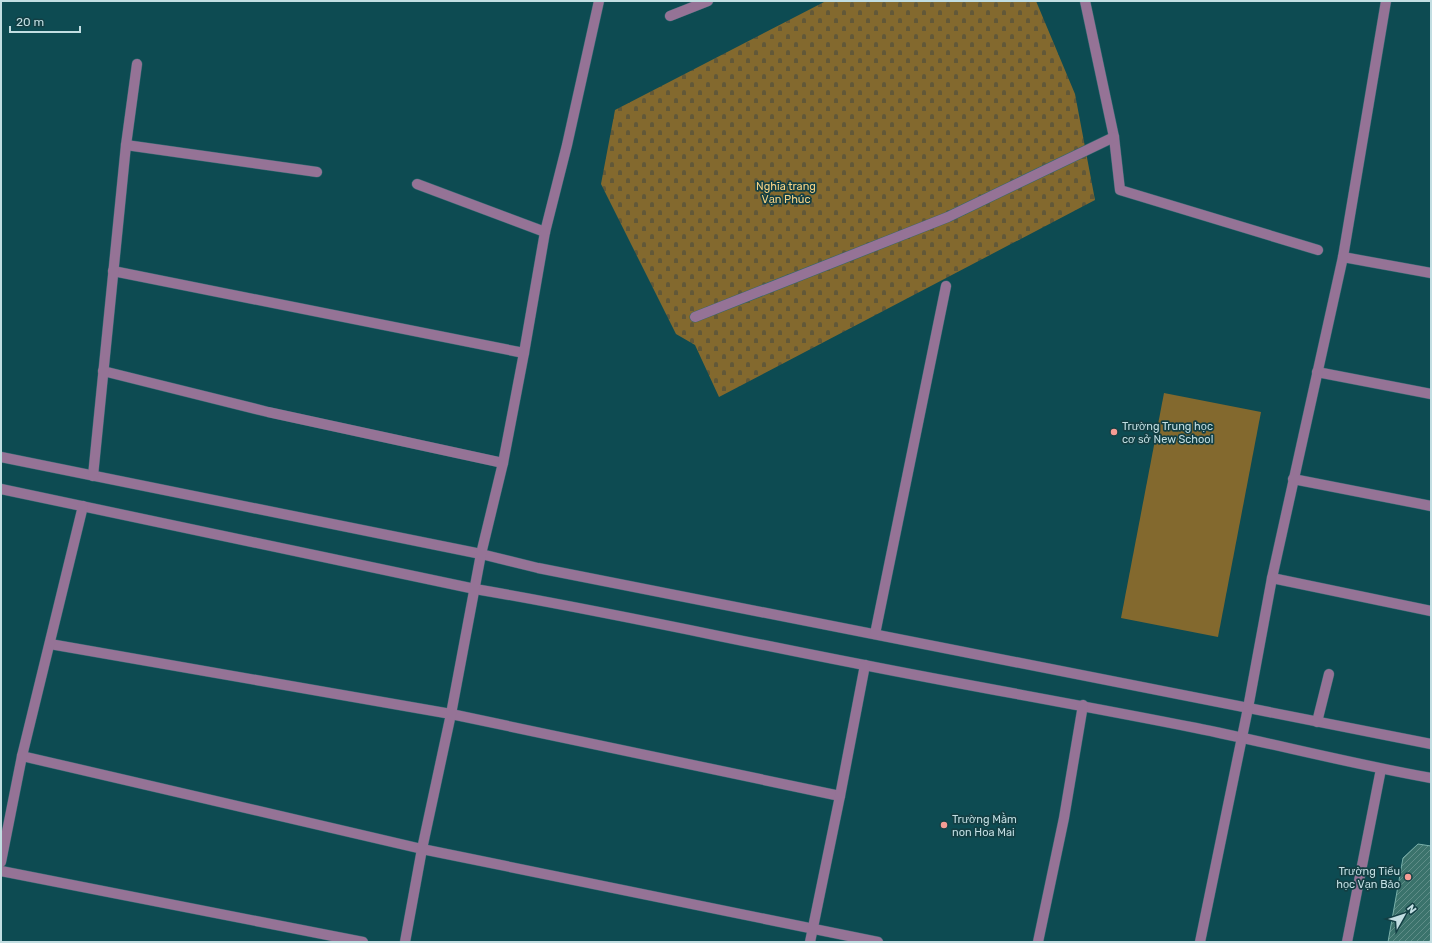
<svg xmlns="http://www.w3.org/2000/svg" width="1432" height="943" font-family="Rubik,sans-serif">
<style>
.cemetery{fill:url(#cemetery-stones)}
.pitch{fill:#83692e}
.building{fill:url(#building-hatch);stroke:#78b0a9}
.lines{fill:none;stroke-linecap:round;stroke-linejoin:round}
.minor-casing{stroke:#31686f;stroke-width:11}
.minor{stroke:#957396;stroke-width:10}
.poi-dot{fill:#f59c94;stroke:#133f44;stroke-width:1.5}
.labels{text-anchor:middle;stroke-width:3.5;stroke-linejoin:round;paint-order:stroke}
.park-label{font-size:11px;fill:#f7d385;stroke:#133f44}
.poi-label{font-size:11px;fill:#c2dee2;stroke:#133f44;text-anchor:start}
</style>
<defs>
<pattern id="cemetery-stones" width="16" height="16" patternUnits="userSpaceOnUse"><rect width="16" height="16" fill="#83692e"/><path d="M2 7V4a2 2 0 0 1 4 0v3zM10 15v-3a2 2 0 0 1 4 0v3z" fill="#625838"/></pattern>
<pattern id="building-hatch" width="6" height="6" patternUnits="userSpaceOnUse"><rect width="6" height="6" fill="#3b736c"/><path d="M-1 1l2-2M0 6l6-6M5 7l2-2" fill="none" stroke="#5f8d88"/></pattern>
</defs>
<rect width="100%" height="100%" fill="#0d4b52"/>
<polygon class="cemetery" points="826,1 1036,1 1075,94 1095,200 719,397 695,345 676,334 601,184 615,110"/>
<polygon class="pitch" points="1164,393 1261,412 1218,637 1121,618"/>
<polygon class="building" points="1418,844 1431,846 1431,942 1388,942 1403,858"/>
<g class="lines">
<g class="minor-casing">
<g id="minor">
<polyline points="1085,1 1114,137 1120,190 1318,250"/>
<polyline points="670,16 708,1"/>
<polyline points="126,145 317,172"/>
<polyline points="417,184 545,232"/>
<polyline points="1343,257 1431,273"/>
<polyline points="113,271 524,353"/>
<polyline points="695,317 948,217 1114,137"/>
<polyline points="103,371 268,412 503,463"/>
<polyline points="1317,372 1431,394"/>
<polyline points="1,457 481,554 538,568 1431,744"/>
<polyline points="93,476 126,145 137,64"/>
<polyline points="1293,479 1431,506"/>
<path d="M1,489L475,589C605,611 734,640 864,665C975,687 1086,706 1196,728C1275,744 1352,764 1431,778"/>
<polyline points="1272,578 1431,611"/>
<polyline points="875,634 946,286"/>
<polyline points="50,644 451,714 840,796"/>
<polyline points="1317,722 1329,674"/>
<polyline points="22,756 422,849 878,942"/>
<polyline points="1,862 22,756 83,506"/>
<polyline points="1,871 363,942"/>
<polyline points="405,942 422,849 451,714 481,554 503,463 524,353 545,232 567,145 599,1"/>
<polyline points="810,942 840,796 865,665"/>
<polyline points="1038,942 1064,818 1083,705"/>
<polyline points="1200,942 1248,708 1272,578 1343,257 1386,1"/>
<polyline points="1347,942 1381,769"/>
</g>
</g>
<use href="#minor" class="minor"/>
</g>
<g class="poi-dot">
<circle cx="1114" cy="432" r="4"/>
<circle cx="944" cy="825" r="4"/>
<circle cx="1408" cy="877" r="4"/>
</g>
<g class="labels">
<g class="park-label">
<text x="786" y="190">Nghĩa trang<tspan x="786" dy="13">Vạn Phúc</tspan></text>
</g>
<g class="poi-label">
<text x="1122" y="430">Trường Trung học<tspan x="1122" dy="13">cơ sở New School</tspan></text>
<text x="952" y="823">Trường Mầm<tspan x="952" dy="13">non Hoa Mai</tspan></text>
<text x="1400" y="875" text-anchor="end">Trường Tiểu<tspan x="1400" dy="13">học Vạn Bảo</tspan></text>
</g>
</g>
<rect width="1432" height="943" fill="none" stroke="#c2dee2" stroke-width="4"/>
<g transform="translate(1404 915) rotate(51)" stroke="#133f44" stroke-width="3" paint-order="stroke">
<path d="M0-3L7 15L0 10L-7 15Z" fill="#c2dee2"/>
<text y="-6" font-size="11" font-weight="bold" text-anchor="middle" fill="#c2dee2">N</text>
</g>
<path d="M10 26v6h70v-6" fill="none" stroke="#c2dee2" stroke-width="2"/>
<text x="16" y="26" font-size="12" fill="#c2dee2" stroke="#133f44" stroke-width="3" paint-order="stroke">20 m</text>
</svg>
